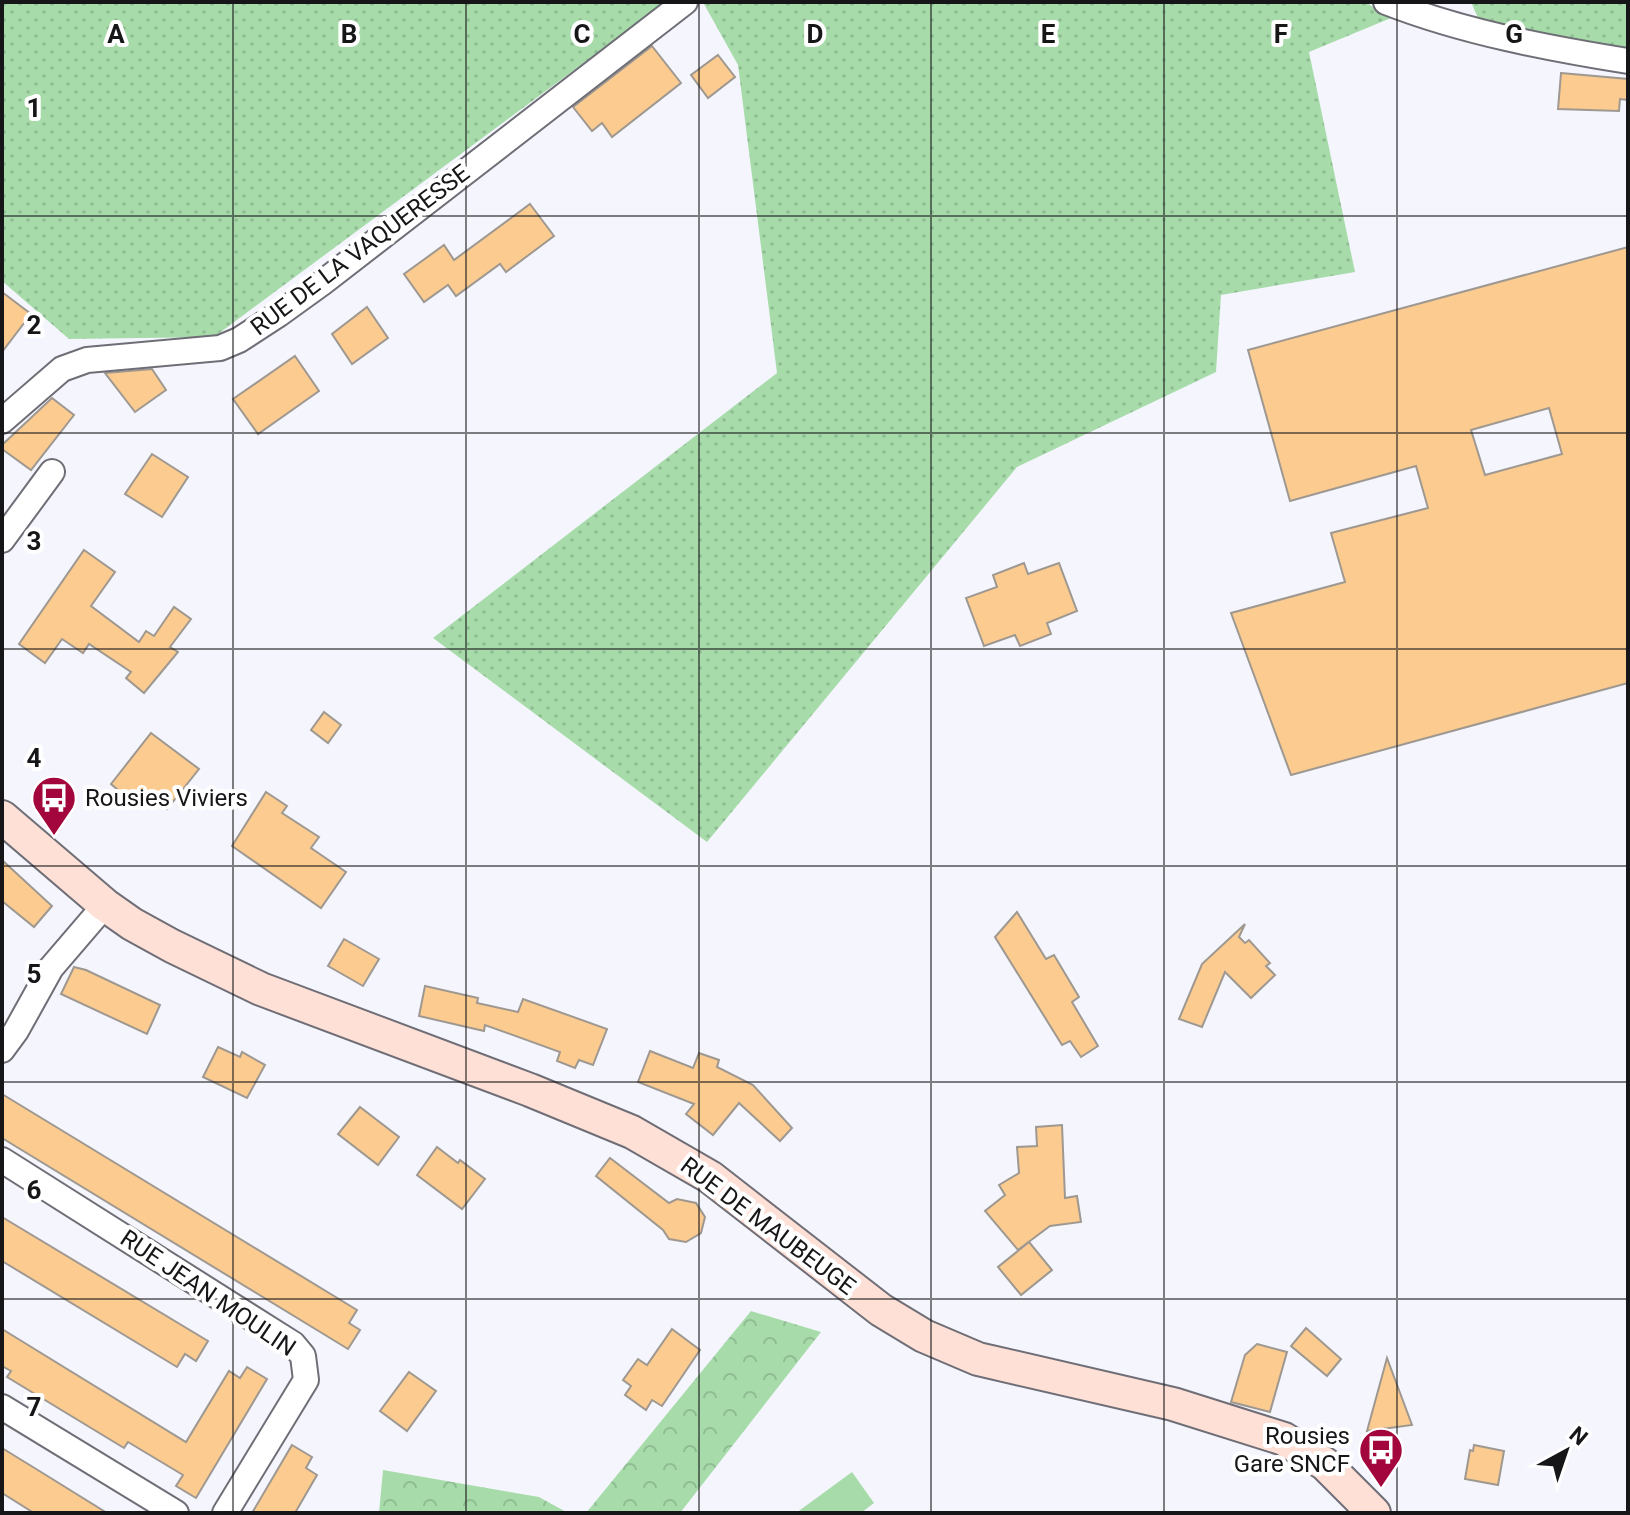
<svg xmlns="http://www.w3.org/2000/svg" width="1630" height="1515" font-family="Roboto,sans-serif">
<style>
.grass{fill:url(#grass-dots)}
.forest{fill:url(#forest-crowns)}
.pitch{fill:#a7dcaa}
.building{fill:#fccb8f;stroke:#9e9891;stroke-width:2;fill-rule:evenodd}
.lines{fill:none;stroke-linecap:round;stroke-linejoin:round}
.street-casing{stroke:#6f6e76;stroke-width:28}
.secondary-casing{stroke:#6f6e76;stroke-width:36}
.street{stroke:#fff;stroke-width:24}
.secondary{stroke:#fee0d6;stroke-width:32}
.grid{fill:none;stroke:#161518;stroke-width:2;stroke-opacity:0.55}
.labels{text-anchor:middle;stroke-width:8;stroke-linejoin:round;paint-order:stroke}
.street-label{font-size:24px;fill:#161518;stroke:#fff}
.poi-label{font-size:24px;fill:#161518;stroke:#fff;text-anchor:start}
.grid-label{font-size:26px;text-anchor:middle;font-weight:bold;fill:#161518;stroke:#fff;stroke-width:8;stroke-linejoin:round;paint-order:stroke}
</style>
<defs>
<pattern id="grass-dots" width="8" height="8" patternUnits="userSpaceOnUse" patternTransform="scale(2)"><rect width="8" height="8" fill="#a7dcaa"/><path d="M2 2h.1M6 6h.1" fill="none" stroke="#8fbc92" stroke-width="1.8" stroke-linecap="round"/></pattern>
<pattern id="forest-crowns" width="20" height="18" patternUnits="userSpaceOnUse" patternTransform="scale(2)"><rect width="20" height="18" fill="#a7dcaa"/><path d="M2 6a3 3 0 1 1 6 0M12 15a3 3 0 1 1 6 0" fill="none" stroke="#8fbc92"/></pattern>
</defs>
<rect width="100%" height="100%" fill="#f5f5fe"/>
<g class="grass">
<polygon points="2,2 666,2 214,337 69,339 2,281"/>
<polygon points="705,2 1365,2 1391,18 1309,52 1355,272 1221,295 1216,372 1017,467 707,842 433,638 777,373 738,65 704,4"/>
<polygon points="1471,2 1628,2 1628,54 1478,18"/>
</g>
<g class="forest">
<polygon points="751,1311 821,1332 680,1513 586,1513"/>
<polygon points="383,1470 539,1497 568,1513 379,1513"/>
</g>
<polygon class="pitch" points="852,1472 874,1503 861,1513 796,1513"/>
<g class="building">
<polygon points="652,46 681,83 612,137 602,123 592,131 573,107"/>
<polygon points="718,55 735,77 708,98 691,75"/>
<polygon points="1561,73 1628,79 1628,100 1620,99 1619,111 1558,109"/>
<polygon points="530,204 554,236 506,272 500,264 456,296 448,285 424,302 404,274 444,245 454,260"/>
<path d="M1628,247V683L1291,775L1231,613L1345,582L1331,533L1428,508L1416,466L1290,501L1248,350ZM1549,408L1562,454L1485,475L1471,430Z"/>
<polygon points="2,292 31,314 2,352"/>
<polygon points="367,307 388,338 352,364 332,334"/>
<polygon points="295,356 319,391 258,434 233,399"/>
<polygon points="152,369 166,390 135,412 105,373"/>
<polygon points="52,398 74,415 31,470 2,449 2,445"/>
<polygon points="152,454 188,477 162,517 125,494"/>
<polygon points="84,550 115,572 91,606 139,642 146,631 154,636 174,607 191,619 170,647 178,652 144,693 126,678 131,672 89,644 83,653 62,639 45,663 19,644"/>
<polygon points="1024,563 1028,574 1059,563 1077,611 1047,623 1051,634 1020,646 1015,635 984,646 966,598 997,587 993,575"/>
<polygon points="324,712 341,725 328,743 311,730"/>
<polygon points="151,733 199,769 167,809 154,799 147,807 139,801 136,805 111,784"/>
<polygon points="266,792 287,806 282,813 319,837 311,848 346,872 321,908 232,846"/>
<polygon points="2,860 52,906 34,927 2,901"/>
<polygon points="1017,912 1046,959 1054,955 1079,997 1072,1002 1098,1046 1081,1057 1070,1041 1062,1045 995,937"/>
<polygon points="1245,924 1239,937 1245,943 1249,940 1270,963 1266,966 1275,975 1251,998 1225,972 1202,1027 1179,1019 1202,964"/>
<polygon points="344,939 379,959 363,986 328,966"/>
<polygon points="74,967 86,970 160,1005 147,1034 61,994"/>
<polygon points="425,986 478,998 477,1003 518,1012 523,999 607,1029 593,1065 579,1060 575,1068 557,1061 560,1052 485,1025 484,1031 419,1016"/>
<polygon points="218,1047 240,1057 242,1052 265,1065 247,1098 203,1077"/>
<polygon points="650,1051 693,1068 699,1053 719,1060 717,1067 753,1085 792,1128 780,1141 739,1103 713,1135 686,1114 694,1104 638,1082"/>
<polygon points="2,1094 357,1310 349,1323 360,1330 348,1349 2,1138"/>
<polygon points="360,1107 399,1137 378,1165 338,1134"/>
<polygon points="1062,1125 1065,1198 1077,1196 1081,1222 1050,1226 1018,1250 985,1211 1005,1195 999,1185 1019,1173 1017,1147 1037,1146 1036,1127"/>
<polygon points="437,1147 458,1163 460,1160 485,1179 462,1209 417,1175"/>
<polygon points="610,1158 669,1203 677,1199 696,1203 705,1217 701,1233 686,1242 669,1239 663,1230 596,1176"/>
<polygon points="2,1217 208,1341 196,1361 185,1354 177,1367 2,1261"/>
<polygon points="1029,1242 1052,1270 1021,1295 998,1267"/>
<polygon points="1306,1328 1341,1359 1327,1376 1291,1346"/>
<polygon points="2,1329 186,1442 229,1371 240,1378 247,1367 267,1379 196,1498 176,1486 183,1475 128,1442 124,1448 7,1377 11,1371 2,1366"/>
<polygon points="672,1329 700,1350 662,1406 652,1400 646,1410 625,1395 631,1386 623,1380 638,1359 647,1365"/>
<polygon points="1257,1344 1287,1352 1270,1412 1231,1402 1245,1355"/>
<polygon points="1387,1358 1412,1425 1367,1431"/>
<polygon points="409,1372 436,1391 407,1431 380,1411"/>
<polygon points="292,1445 312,1457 306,1468 317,1475 295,1513 252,1513"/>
<polygon points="1474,1445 1504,1451 1498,1485 1465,1479 1470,1450 1473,1451"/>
<polygon points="2,1448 41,1472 107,1513 34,1513 2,1493"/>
</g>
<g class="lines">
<g class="street-casing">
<g id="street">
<path d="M1386,2C1463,32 1547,48 1628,61"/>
<polyline points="2,421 62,369 87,360 220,348 239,340 279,314 322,283 685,2"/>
<polyline points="2,540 52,472"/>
<polyline points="2,1050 16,1031 51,968 105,905"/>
<polyline points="2,1160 293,1344 303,1356 306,1380 225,1513"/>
<polyline points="2,1407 176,1513"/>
</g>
</g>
<g class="secondary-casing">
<polyline id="secondary" points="2,817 105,905 132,924 172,946 261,989 530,1090 632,1132 710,1177 881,1310 924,1336 978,1359 1173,1404 1284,1439 1325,1464 1374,1513"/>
</g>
<use href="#street" class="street"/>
<use href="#secondary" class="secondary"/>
</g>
<path class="grid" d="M233,2V1513M466,2V1513M699,2V1513M931,2V1513M1164,2V1513M1397,2V1513M2,216H1628M2,433H1628M2,649H1628M2,866H1628M2,1082H1628M2,1299H1628"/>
<defs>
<g id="bus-pin" transform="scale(2.3)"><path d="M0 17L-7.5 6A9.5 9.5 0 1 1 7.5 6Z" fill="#a3063c" stroke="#fff"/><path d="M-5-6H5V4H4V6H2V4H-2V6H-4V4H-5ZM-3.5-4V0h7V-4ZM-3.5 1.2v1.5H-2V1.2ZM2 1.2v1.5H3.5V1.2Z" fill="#fff"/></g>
</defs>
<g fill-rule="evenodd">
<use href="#bus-pin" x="54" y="798"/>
<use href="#bus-pin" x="1381" y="1450"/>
</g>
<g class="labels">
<g class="street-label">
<text transform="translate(360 250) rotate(-37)" y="8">RUE DE LA VAQUERESSE</text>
<text transform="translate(768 1226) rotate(37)" y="8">RUE DE MAUBEUGE</text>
<text transform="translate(208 1293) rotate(34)" y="8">RUE JEAN MOULIN</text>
</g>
<g class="poi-label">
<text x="85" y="806">Rousies Viviers</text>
<text x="1350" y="1444" text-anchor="end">Rousies<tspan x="1350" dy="28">Gare SNCF</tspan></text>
</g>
</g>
<g class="grid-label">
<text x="116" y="43">A</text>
<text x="349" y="43">B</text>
<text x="582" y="43">C</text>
<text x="815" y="43">D</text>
<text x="1048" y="43">E</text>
<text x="1281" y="43">F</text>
<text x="1514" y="43">G</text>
<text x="34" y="117">1</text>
<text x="34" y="334">2</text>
<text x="34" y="550">3</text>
<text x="34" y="767">4</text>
<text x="34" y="983">5</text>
<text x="34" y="1199">6</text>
<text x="34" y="1416">7</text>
</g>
<rect width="1630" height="1515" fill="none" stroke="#161518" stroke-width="8"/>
<g transform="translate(1566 1451) rotate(40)" stroke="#ffffff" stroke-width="6" paint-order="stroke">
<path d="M0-6L14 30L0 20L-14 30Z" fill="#161518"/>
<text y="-12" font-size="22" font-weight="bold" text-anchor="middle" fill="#161518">N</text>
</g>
</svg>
